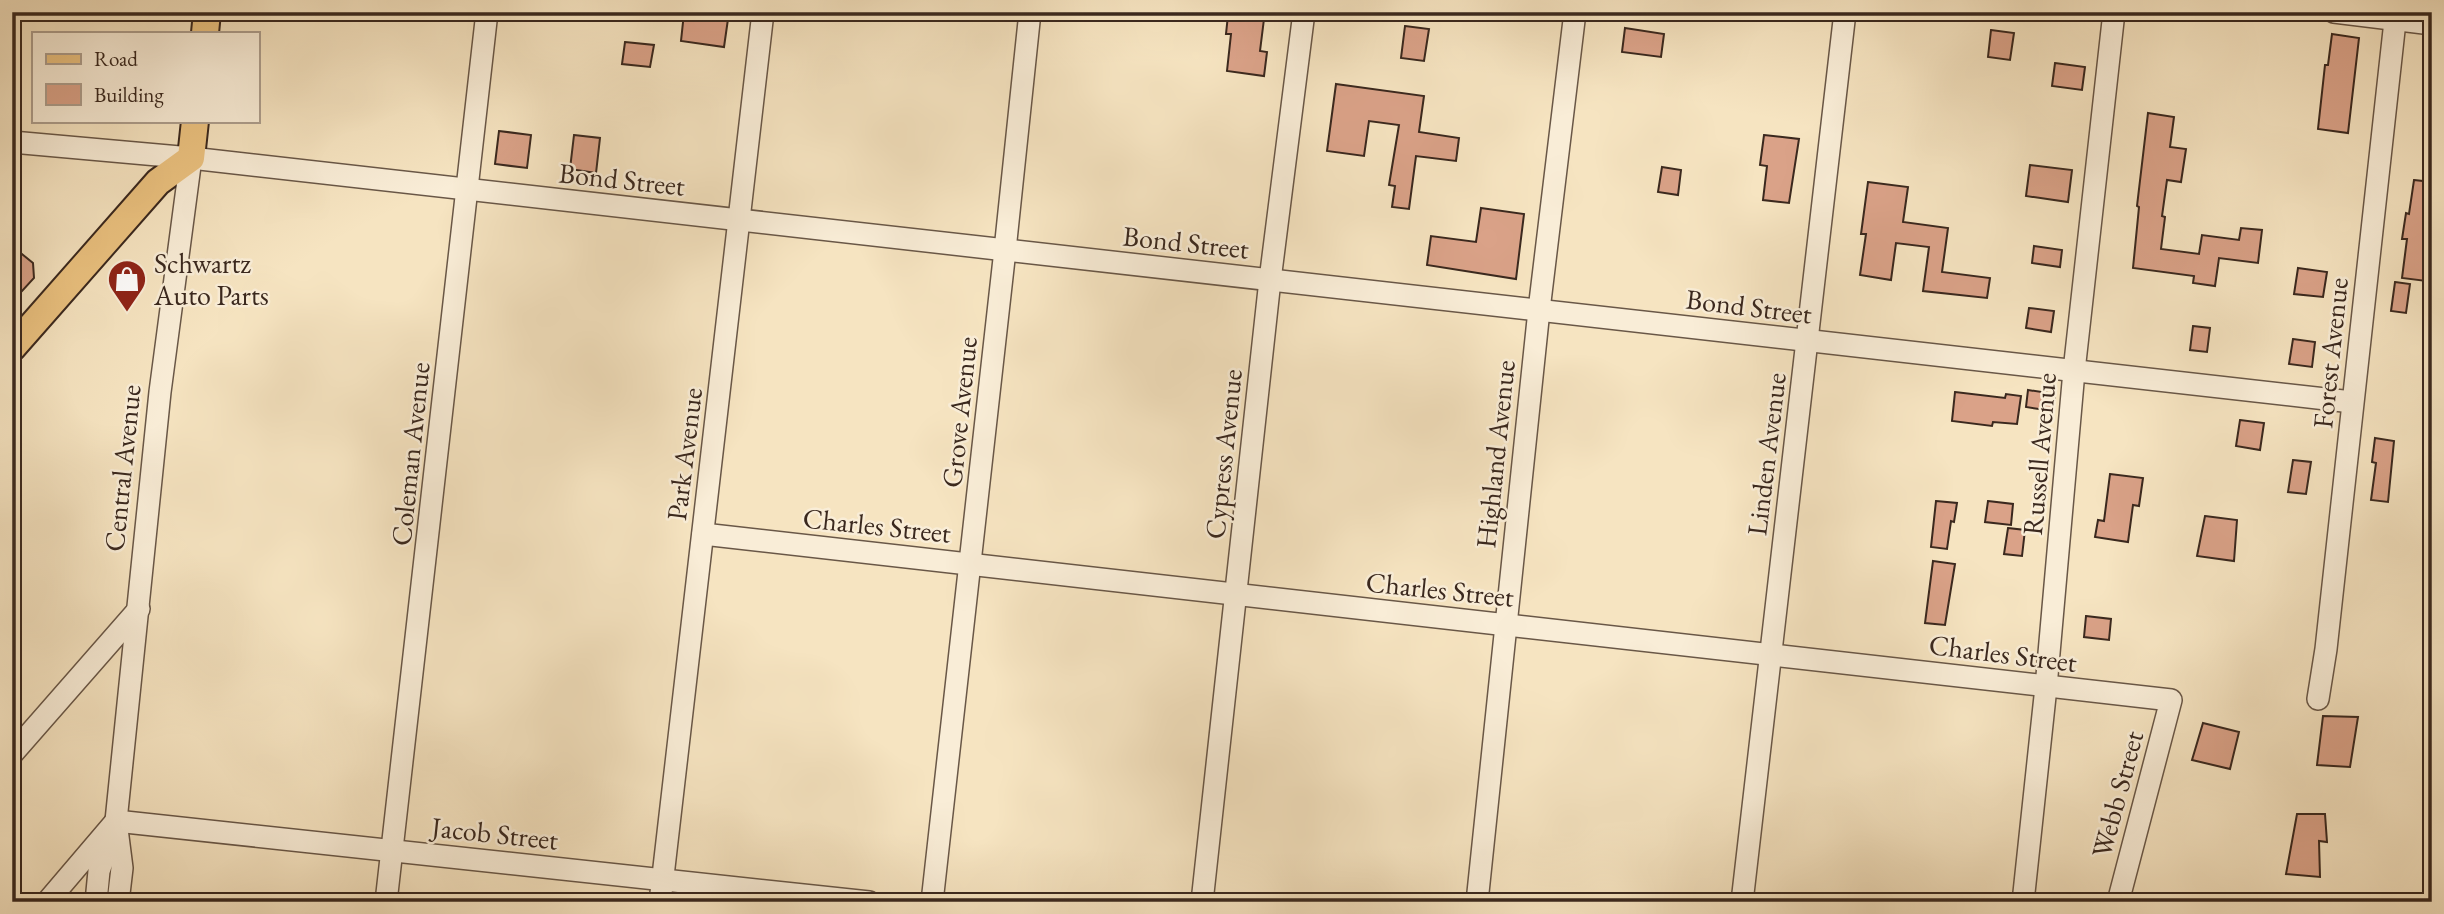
<svg xmlns="http://www.w3.org/2000/svg" width="2444" height="914" font-family="'EB Garamond',serif">
<style>
.building{fill:#daa288;stroke:#3a281e;stroke-width:2}
.lines{fill:none;stroke-linecap:round;stroke-linejoin:round}
.minor-casing{stroke:#695747;stroke-width:24}
.major-casing{stroke:#3a281e;stroke-width:30}
.minor{stroke:#f9edd7;stroke-width:21}
.major{stroke:#ebc280;stroke-width:26}
.labels{text-anchor:middle;stroke-width:5;stroke-linejoin:round;paint-order:stroke}
.street-label{font-size:28px;fill:#3a281e;stroke:#f9edd7}
.poi-label{font-size:28px;fill:#3a281e;stroke:#f9edd7;text-anchor:start}
</style>
<rect width="100%" height="100%" fill="#f6e4c1"/>
<filter id="stains"><feTurbulence type="fractalNoise" baseFrequency=".00286" numOctaves="4"/><feColorMatrix values="0 0 0 0 .2 0 0 0 0 .09 0 0 0 0 .02 0 0 0 .5 -.17"/></filter>
<radialGradient id="worn" r=".72"><stop offset=".6" stop-color="#630" stop-opacity="0"/><stop offset="1" stop-color="#630" stop-opacity=".3"/></radialGradient>
<g class="building">
<polygon points="684,13 728,19 724,47 681,41"/>
<polygon points="1228,15 1264,19 1260,51 1267,52 1264,76 1227,71 1231,34 1226,34"/>
<polygon points="1405,26 1429,29 1424,61 1401,58"/>
<polygon points="1625,28 1664,34 1661,57 1622,52"/>
<polygon points="1991,30 2014,33 2010,60 1988,57"/>
<polygon points="2332,34 2359,38 2348,133 2318,129 2325,65 2328,65"/>
<polygon points="625,42 654,45 650,67 622,64"/>
<polygon points="2055,63 2085,67 2082,90 2052,86"/>
<polygon points="1336,84 1424,96 1419,132 1459,138 1456,161 1416,156 1409,209 1392,207 1395,186 1389,185 1399,125 1369,121 1364,156 1327,151"/>
<polygon points="2148,113 2174,117 2170,147 2186,149 2181,182 2167,180 2162,216 2165,217 2161,249 2199,254 2202,235 2239,240 2241,228 2262,230 2258,263 2219,258 2215,286 2193,283 2194,276 2133,268 2139,207 2137,206"/>
<polygon points="499,131 531,135 527,168 495,164"/>
<polygon points="574,135 600,138 596,173 570,169"/>
<polygon points="1764,135 1799,139 1789,203 1763,200 1767,166 1760,165"/>
<polygon points="2030,165 2072,170 2068,202 2026,196"/>
<polygon points="1662,167 1681,170 1678,195 1658,192"/>
<polygon points="2414,180 2432,182 2428,216 2432,217 2432,229 2426,281 2402,278 2407,239 2402,239 2406,213 2409,214"/>
<polygon points="1868,182 1908,187 1903,222 1948,228 1942,272 1990,278 1987,298 1923,291 1929,247 1896,243 1891,280 1860,275 1866,234 1861,234"/>
<polygon points="1481,208 1524,214 1516,279 1427,265 1431,236 1476,242"/>
<polygon points="12,246 33,263 34,278 12,302"/>
<polygon points="2034,246 2062,250 2060,267 2032,263"/>
<polygon points="2298,268 2327,272 2323,297 2294,294"/>
<polygon points="2395,282 2410,284 2406,313 2391,311"/>
<polygon points="2029,308 2054,311 2051,332 2026,328"/>
<polygon points="2193,326 2210,328 2207,352 2190,350"/>
<polygon points="2293,339 2315,342 2312,367 2289,364"/>
<polygon points="2028,390 2055,394 2053,411 2026,407"/>
<polygon points="1955,392 2005,398 2006,394 2021,396 2017,424 1993,422 1992,426 1952,421"/>
<polygon points="2240,420 2264,423 2260,450 2236,446"/>
<polygon points="2375,438 2394,441 2388,502 2371,500 2376,463 2372,462"/>
<polygon points="2293,460 2311,462 2306,494 2288,492"/>
<polygon points="2110,474 2143,478 2139,506 2133,505 2128,542 2095,537 2098,520 2104,521"/>
<polygon points="1936,501 1957,503 1954,522 1951,521 1947,549 1931,547"/>
<polygon points="1988,501 2013,504 2011,525 1985,522"/>
<polygon points="2205,516 2237,520 2234,561 2197,556"/>
<polygon points="2008,528 2025,530 2022,556 2004,554"/>
<polygon points="1933,561 1955,564 1945,625 1925,623"/>
<polygon points="2086,616 2111,619 2109,640 2084,637"/>
<polygon points="2323,716 2358,717 2350,767 2317,765"/>
<polygon points="2203,723 2239,732 2230,769 2192,760"/>
<polygon points="2297,814 2325,814 2327,842 2319,841 2320,877 2286,874"/>
</g>
<g class="lines">
<g class="minor-casing">
<g id="minor">
<polyline points="2334,12 2432,24"/>
<polyline points="12,142 191,158 2352,402"/>
<polyline points="703,534 2171,700 2118,902"/>
<polyline points="2318,699 2326,649 2396,12"/>
<polyline points="12,754 139,609"/>
<polyline points="116,821 869,902"/>
<polyline points="47,902 116,821"/>
<polyline points="96,902 99,871 112,833"/>
<polyline points="118,902 122,868 116,821 160,392 191,158"/>
<polyline points="386,902 487,12"/>
<polyline points="660,902 763,12"/>
<polyline points="932,902 1005,250 1030,12"/>
<polyline points="1202,902 1270,280 1304,12"/>
<polyline points="1477,902 1539,310 1575,12"/>
<polyline points="1742,902 1845,12"/>
<polyline points="2023,902 2046,687 2074,371 2114,12"/>
</g>
</g>
<g class="major-casing">
<g id="major">
<polyline points="205,33 207,12"/>
<polyline points="12,348 158,182 191,158 195,121"/>
</g>
</g>
<use href="#minor" class="minor"/>
<use href="#major" class="major"/>
</g>
<defs>
<g id="shop-pin" transform="scale(2.0125)"><path d="M0 17L-7.5 6A9.5 9.5 0 1 1 7.5 6Z" fill="#8f2418" stroke="#f9edd7"/><path d="M-5-2.5h2.3a2.7 3.5 0 0 1 5.4 0H5L5.5 6h-11ZM-1.5-2.5h3a1.5 2.3 0 0 0-3 0Z" fill="#fff"/></g>
</defs>
<g fill-rule="evenodd">
<use href="#shop-pin" x="127" y="279"/>
</g>
<g class="labels">
<g class="street-label">
<text transform="translate(622 179) rotate(6)" y="10">Bond Street</text>
<text transform="translate(1186 242) rotate(6)" y="10">Bond Street</text>
<text transform="translate(1749 306) rotate(7)" y="10">Bond Street</text>
<text transform="translate(2330 353) rotate(-84)" y="10">Forest Avenue</text>
<text transform="translate(959 412) rotate(-84)" y="10">Grove Avenue</text>
<text transform="translate(410 454) rotate(-84)" y="10">Coleman Avenue</text>
<text transform="translate(684 454) rotate(-83)" y="10">Park Avenue</text>
<text transform="translate(1223 454) rotate(-84)" y="10">Cypress Avenue</text>
<text transform="translate(1495 454) rotate(-84)" y="10">Highland Avenue</text>
<text transform="translate(1766 454) rotate(-83)" y="10">Linden Avenue</text>
<text transform="translate(2039 454) rotate(-85)" y="10">Russell Avenue</text>
<text transform="translate(122 468) rotate(-84)" y="10">Central Avenue</text>
<text transform="translate(877 525) rotate(6)" y="10">Charles Street</text>
<text transform="translate(1440 589) rotate(6)" y="10">Charles Street</text>
<text transform="translate(2003 653) rotate(7)" y="10">Charles Street</text>
<text transform="translate(2117 794) rotate(-75)" y="10">Webb Street</text>
<text transform="translate(495 833) rotate(6)" y="10">Jacob Street</text>
</g>
<g class="poi-label">
<text x="154" y="273">Schwartz<tspan x="154" dy="32">Auto Parts</tspan></text>
</g>
</g>
<rect width="2444" height="914" fill="none" stroke="#f6e4c1" stroke-width="42"/>
<rect x="14" y="14" width="2416" height="886" fill="none" stroke="#3a281e" stroke-width="3.5"/>
<rect x="21" y="21" width="2402" height="872" fill="none" stroke="#3a281e" stroke-width="2"/>
<rect x="32" y="32" width="228" height="91" fill="#f9edd7" stroke="#ad9e8d" stroke-width="2"/>
<rect x="46" y="54" width="35" height="10" fill="#ebc280" stroke="#ad9e8d" stroke-width="2"/>
<text x="94" y="66" font-size="21" fill="#3a281e">Road</text>
<rect x="46" y="84" width="35" height="21" fill="#daa288" stroke="#ad9e8d" stroke-width="2"/>
<text x="94" y="102" font-size="21" fill="#3a281e">Building</text>
<rect width="100%" height="100%" filter="url(#stains)"/>
<rect width="100%" height="100%" fill="url(#worn)"/>
</svg>
